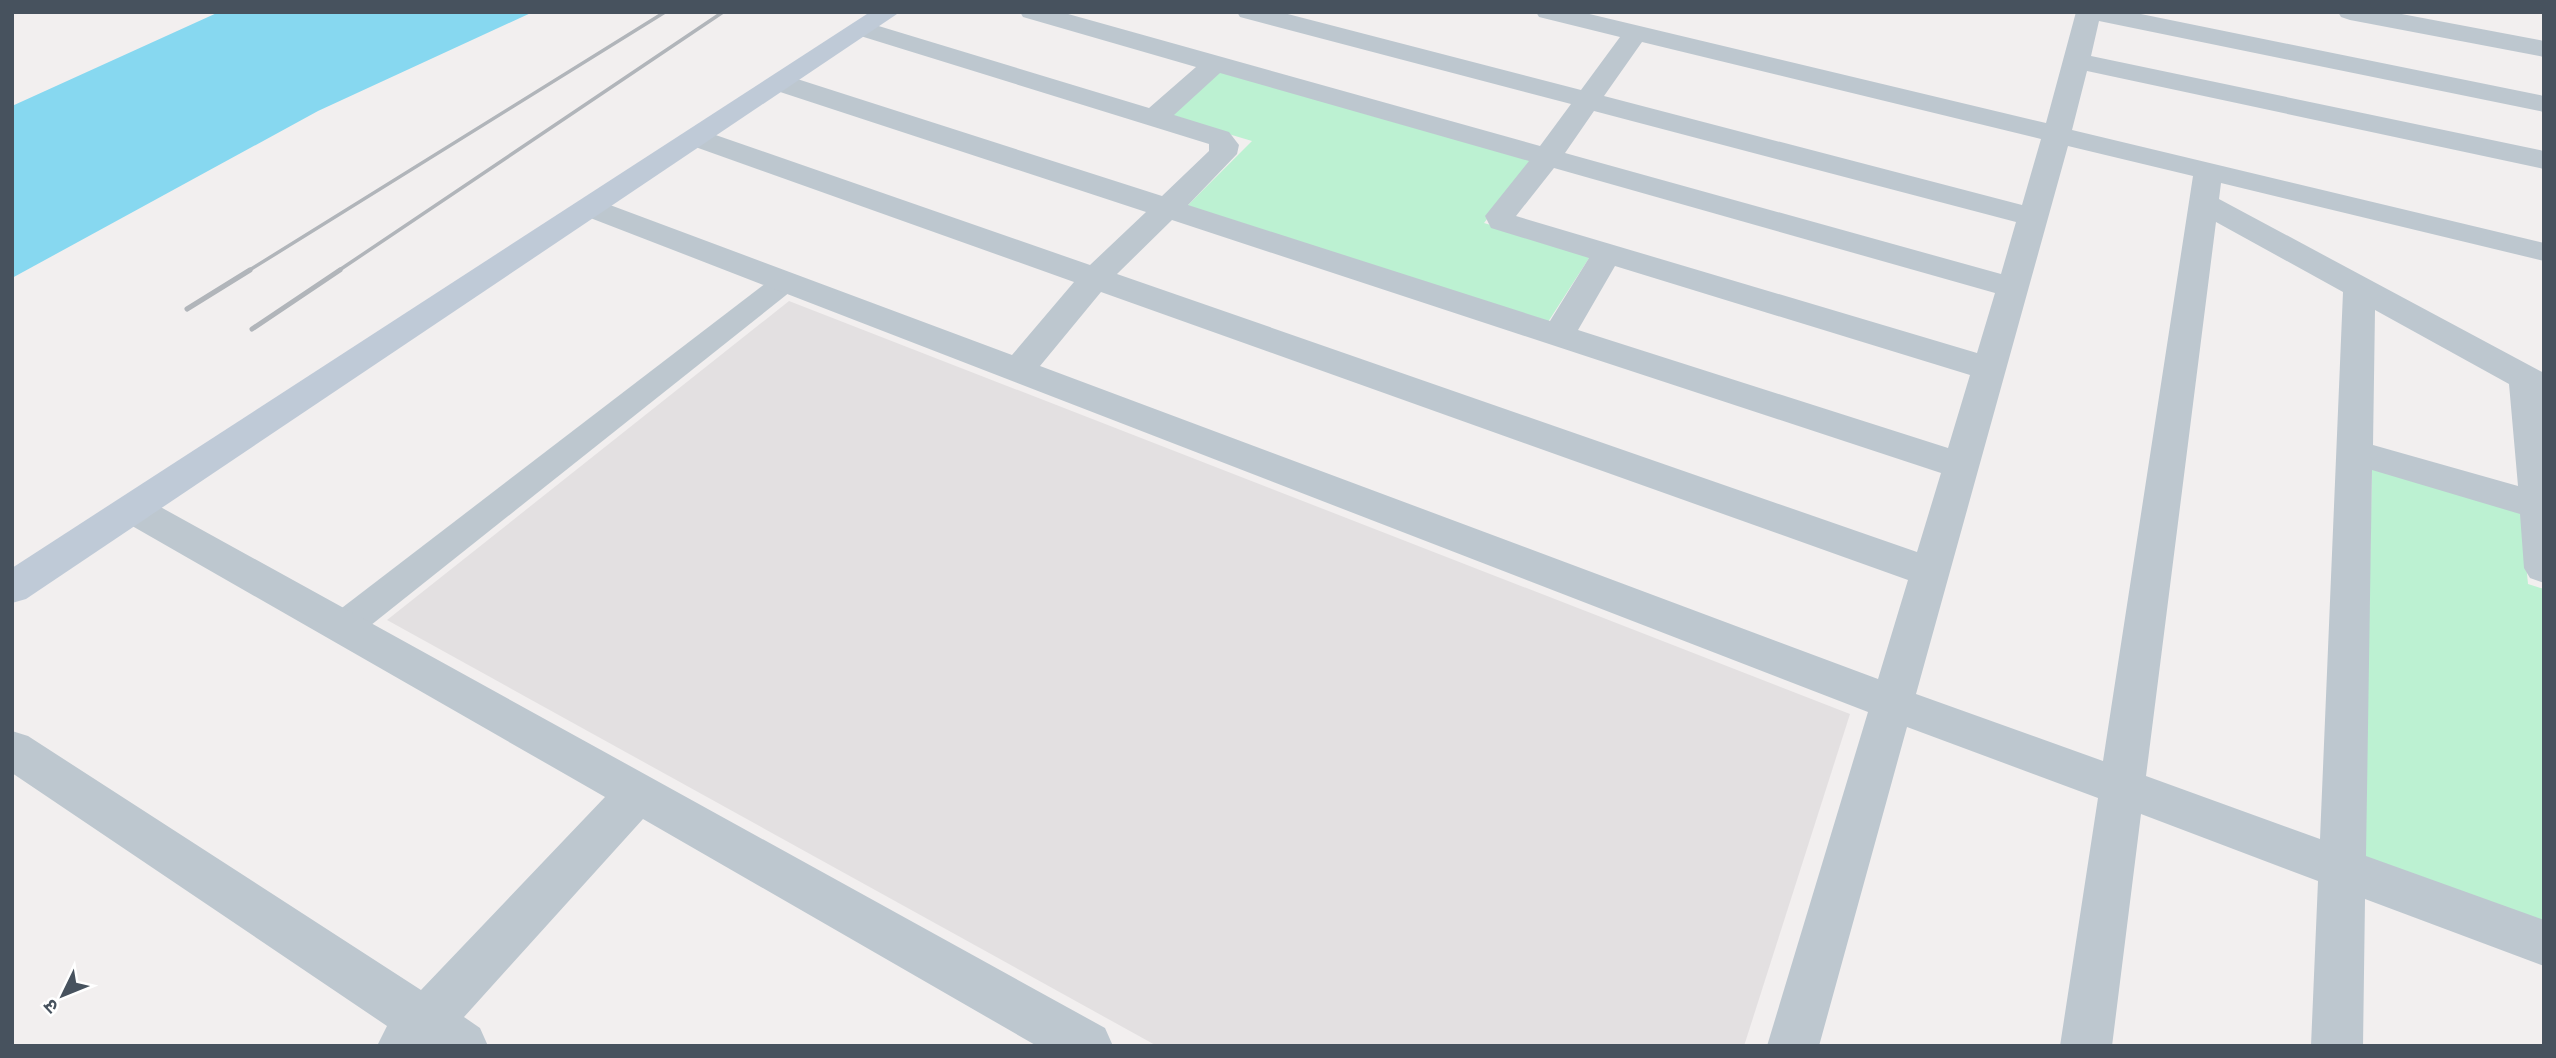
<svg xmlns="http://www.w3.org/2000/svg" width="2556" height="1058" font-family="Montserrat,'Noto Sans Devanagari',sans-serif">
<style>
.education{fill:#e3e0e1}
.green{fill:#bcf1d2}
.water{fill:#87d8f0}
.lines{fill:none;stroke-linecap:round;stroke-linejoin:round}
.lane{fill:#bdc7cf;fill-rule:evenodd}
.street{fill:#bdc7cf;fill-rule:evenodd}
.secondary{fill:#bfcad7;fill-rule:evenodd}
.rail-far1{stroke:#b1b5ba;stroke-width:3.5}
.rail{stroke:#b1b5ba;stroke-width:5}
</style>
<rect width="100%" height="100%" fill="#f2efef"/>
<polygon class="education" points="789,301 1850,714 1744,1046 1157,1046 387,620"/>
<g class="green">
<polygon points="1217,71 1532,160 1484,223 1591,255 1548,322 1187,206 1252,141 1168,116"/>
<polygon points="2372,465 2521,510 2528,584 2544,589 2544,930 2364,861"/>
</g>
<polygon class="water" points="219,12 533,12 318,111 12,278 12,106"/>
<g class="lines">
<polygon class="lane" points="785,274 795,276 799,282 795,288 356,637 343,641 330,637 325,627 330,617 775,276"/>
<g class="street">
<path d="M1020,12H1061L1540,146L1571,104L1240,17L1237,12H1280L1581,90L1620,37L1539,17L1536,12H1581L2046,123L2076,12H2131L2544,96V112L2099,21L2091,56L2544,151V169L2087,71L2072,130L2544,243V261L2221,183L2219,199L2544,373V583L2530,578L2524,568L2520,514L2372,470L2366,856L2544,920V966L2365,899L2363,1046H2311L2318,881L2141,814L2112,1046H2060L2098,798L1907,727L1819,1046H1767L1868,712L580,214L576,208L580,202L591,199L602,202L1012,355L1074,282L687,144L683,138L687,132L697,129L707,132L1090,265L1146,212L771,89L767,83L771,77H791L1162,196L1209,151V144L854,34L850,29L854,24H872L1149,108L1196,67L1023,17ZM1642,42L2041,139L2022,205L1604,96ZM1220,73L1529,161L1485,216L1491,228L1589,258L1550,321L1188,205L1237,154L1239,145L1229,132L1174,115ZM1594,111L2016,222L2001,274L1565,153ZM2068,146L2193,176L2103,761L1916,694ZM1554,168L1995,293L1977,353L1516,216ZM1172,220L1941,473L1917,552L1117,274ZM2216,222L2343,292L2320,839L2146,776ZM1615,266L1970,375L1948,448L1578,330ZM1101,292L1908,580L1878,679L1040,366ZM2375,310L2509,384L2518,486L2373,445Z"/>
<polygon points="2338,12 2391,12 2544,41 2544,57 2350,20 2341,17"/>
<polygon points="133,495 146,499 1105,1028 1113,1046 1037,1046 643,819 464,1017 480,1028 488,1046 377,1046 387,1026 12,773 12,731 28,736 421,990 605,797 120,519 114,509 120,499"/>
</g>
<polygon class="secondary" points="870,12 900,12 26,599 12,603 12,568"/>
<g class="rail-far1">
<polyline points="248,271 665,12"/>
<polyline points="338,271 723,12"/>
</g>
<g class="rail">
<polyline points="187,309 250,270"/>
<polyline points="252,329 340,270"/>
</g>
</g>
<rect width="2556" height="1058" fill="none" stroke="#47525e" stroke-width="28"/>
<g transform="translate(63 995) rotate(227)" stroke="#ffffff" stroke-width="5" paint-order="stroke">
<path d="M0-5L12 26L0 18L-12 26Z" fill="#47525e"/>
<text y="-10" font-size="19" font-weight="bold" text-anchor="middle" fill="#47525e">उ</text>
</g>
</svg>
